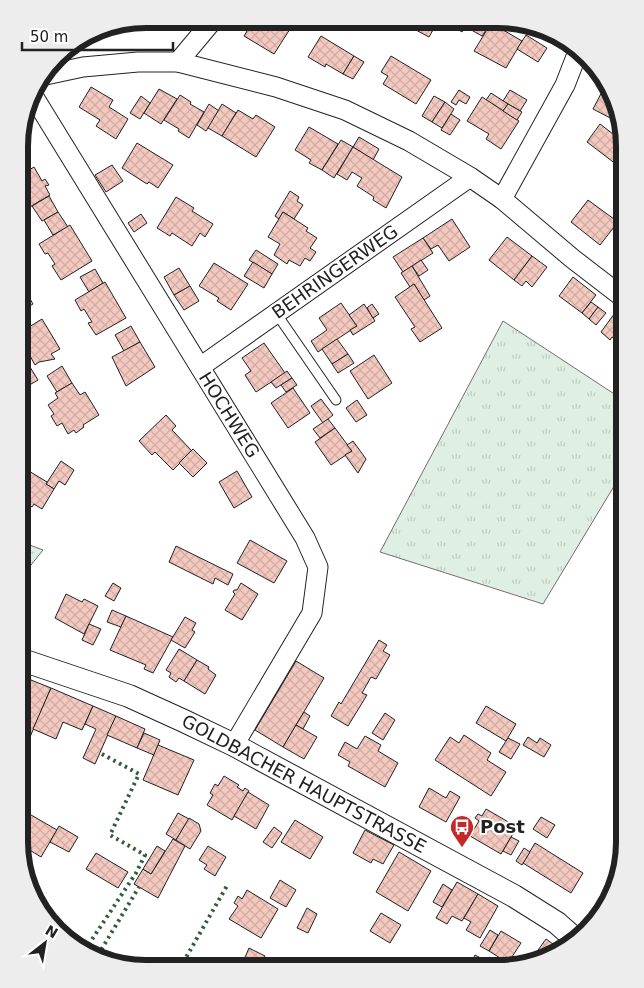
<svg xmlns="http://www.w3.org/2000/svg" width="644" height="988" font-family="'DejaVu Sans',sans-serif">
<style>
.grass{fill:url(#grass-tufts);stroke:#6f6f6f}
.park{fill:url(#park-dots);stroke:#6f6f6f}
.building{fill:url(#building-cross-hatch);stroke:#222}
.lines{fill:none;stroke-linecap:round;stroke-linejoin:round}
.service-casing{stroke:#222;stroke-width:11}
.minor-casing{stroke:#222;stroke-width:21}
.tertiary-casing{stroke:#222;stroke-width:24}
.service{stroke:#fff;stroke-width:9}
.minor{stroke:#fff;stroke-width:19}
.tertiary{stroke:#fff;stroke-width:22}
.hedge{stroke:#2f5e38;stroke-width:4;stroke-dasharray:2.5 4;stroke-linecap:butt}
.labels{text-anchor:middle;stroke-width:4;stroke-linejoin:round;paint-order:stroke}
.street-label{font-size:18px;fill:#222;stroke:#fff}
.poi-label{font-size:18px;font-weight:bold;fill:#222;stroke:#fff;text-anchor:start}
.rim{fill:none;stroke:#222;stroke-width:6}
</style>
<defs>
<pattern id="grass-tufts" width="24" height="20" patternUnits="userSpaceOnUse" patternTransform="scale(1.25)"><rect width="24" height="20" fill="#e0efe3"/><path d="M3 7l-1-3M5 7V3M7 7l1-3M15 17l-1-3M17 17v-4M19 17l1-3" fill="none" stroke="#c0cdc2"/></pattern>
<pattern id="park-dots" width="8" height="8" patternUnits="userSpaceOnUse" patternTransform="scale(1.25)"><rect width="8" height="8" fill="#e0efe3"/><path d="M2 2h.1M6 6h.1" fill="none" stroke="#c0cdc2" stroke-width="1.8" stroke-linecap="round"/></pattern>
<pattern id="building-cross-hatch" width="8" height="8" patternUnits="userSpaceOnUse" patternTransform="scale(1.25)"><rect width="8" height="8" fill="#f3c9c0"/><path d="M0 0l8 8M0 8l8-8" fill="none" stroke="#d0aca5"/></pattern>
</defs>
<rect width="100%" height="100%" fill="#fff"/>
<polygon class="grass" points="503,321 625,401 625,468 543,604 380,552"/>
<polygon class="park" points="19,541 43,550 19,580"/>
<g class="building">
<polygon points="254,20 274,20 290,29 274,54 244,36"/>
<polygon points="406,20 438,21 429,37 414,29 416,26"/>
<polygon points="443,21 454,21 451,25"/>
<polygon points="454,21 469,21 462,32 451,25"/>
<polygon points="470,21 487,21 491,23 482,36 466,27"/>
<polygon points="491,23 522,41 506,68 474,51"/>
<polygon points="526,35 547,48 538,62 517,49"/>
<polygon points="321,36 354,56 343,74 326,64 325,67 308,57"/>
<polygon points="354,56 364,62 353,79 343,74"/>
<polygon points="391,56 431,80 416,104 383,84 388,76 381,72"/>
<polygon points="606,84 616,97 620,118 618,122 593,109"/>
<polygon points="91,87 113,100 109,107 128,119 116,139 96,126 100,120 79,107"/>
<polygon points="159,89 177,99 161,124 144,113"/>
<polygon points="459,90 470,97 466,104 459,100 456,105 451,102"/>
<polygon points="510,90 527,100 520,111 503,101"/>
<polygon points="491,93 508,104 503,111 486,100"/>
<polygon points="180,95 191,102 190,104 204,112 189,138 178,131 179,129 164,120"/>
<polygon points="141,96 150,103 140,119 130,113"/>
<polygon points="434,96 445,102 432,122 422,116"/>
<polygon points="482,97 519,121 501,149 486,139 489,134 467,121"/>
<polygon points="445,102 454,109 442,128 432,122"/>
<polygon points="209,104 219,111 206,131 197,125"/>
<polygon points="222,104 236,113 222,136 208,128"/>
<polygon points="508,104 522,112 517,120 503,111"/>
<polygon points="238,110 253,119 256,115 275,127 256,157 222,136"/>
<polygon points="451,114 460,120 450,135 441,130"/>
<polygon points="600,124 622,141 619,145 625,150 625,171 587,142"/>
<polygon points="309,127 338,144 322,170 309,163 311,160 295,150"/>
<polygon points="359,137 379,149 373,160 353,147"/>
<polygon points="341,140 353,147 334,178 322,170"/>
<polygon points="137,143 173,165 158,188 149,182 147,184 122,168"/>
<polygon points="353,147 402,177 386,208 373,200 374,197 357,186 362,178 352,172 347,180 337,174"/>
<polygon points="112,165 123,181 106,192 95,175"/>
<polygon points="34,167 42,181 45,179 49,185 45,186 50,195 23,211 20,205 20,173 23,172 24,173"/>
<polygon points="290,191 299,197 297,201 303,205 294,219 283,212 279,219 275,216"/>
<polygon points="49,196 58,212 42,221 32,206"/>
<polygon points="176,197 194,208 192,211 213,224 205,237 200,233 192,246 172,233 170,236 157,228"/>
<polygon points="588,200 618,222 600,245 571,222"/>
<polygon points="58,212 68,227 53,235 44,220"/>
<polygon points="283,212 308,228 306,231 317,238 310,248 316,252 310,261 305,258 300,266 289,260 287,264 274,255 280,244 268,237"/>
<polygon points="141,214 147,223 134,232 128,223"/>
<polygon points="452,219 470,247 449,261 438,245 431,249 423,238"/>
<polygon points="70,225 92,261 61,280 52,266 55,264 48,253 45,254 39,244"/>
<polygon points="507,237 532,256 514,280 489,260"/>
<polygon points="423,238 433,253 403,272 393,257"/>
<polygon points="256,250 278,264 272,274 249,260"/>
<polygon points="532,256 547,267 532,287 526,281 522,286 514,280"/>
<polygon points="421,260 428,270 419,276 412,266"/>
<polygon points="253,262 272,274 264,288 244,276"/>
<polygon points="214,263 248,284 231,310 217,301 219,298 199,286"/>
<polygon points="412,266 430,296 424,300 414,284 410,287 401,273"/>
<polygon points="179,268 190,286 174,295 164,277"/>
<polygon points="95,269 103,283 89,292 80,277"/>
<polygon points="573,277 596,295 582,313 559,296"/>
<polygon points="105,282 126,318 96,335 88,323 92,322 84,309 81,311 75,300"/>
<polygon points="414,284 442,328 420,342 411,329 415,327 395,297"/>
<polygon points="190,286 199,301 184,310 174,295"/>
<polygon points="23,287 33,304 20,312 20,289"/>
<polygon points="591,302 598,307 589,319 582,313"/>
<polygon points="341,303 357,326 318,352 311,341 327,330 319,318"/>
<polygon points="364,304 375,321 353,335 350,330 357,326 349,315"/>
<polygon points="372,304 379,314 373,318 367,308"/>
<polygon points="598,307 606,313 596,325 589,319"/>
<polygon points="617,310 625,316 625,346 612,337 610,340 601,332"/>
<polygon points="42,319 60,349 51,354 55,359 39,362 35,365 29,354 25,356 21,332"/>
<polygon points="131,326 140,342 124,351 115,335"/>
<polygon points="337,339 348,354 332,364 322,349"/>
<polygon points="140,342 155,367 126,386 112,357"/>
<polygon points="264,343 285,373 256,392 245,375 251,371 242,358"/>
<polygon points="348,354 354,363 338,373 332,364"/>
<polygon points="374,355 392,383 368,399 350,371"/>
<polygon points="62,366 72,383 57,392 47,376"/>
<polygon points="30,367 38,380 21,390 19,374"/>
<polygon points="287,371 292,378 276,388 271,382"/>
<polygon points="292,378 297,385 286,392 281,385"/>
<polygon points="72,383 80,395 85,392 99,415 83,425 84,427 76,433 74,430 68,434 62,423 57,426 51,416 54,414 48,405 58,398 55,393"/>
<polygon points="293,388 310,413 288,428 271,403"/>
<polygon points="321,399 333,415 323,423 311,406"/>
<polygon points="357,400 367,415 356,422 346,408"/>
<polygon points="166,415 176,426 172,430 192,451 173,470 155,452 152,455 139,441"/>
<polygon points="328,419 335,428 320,438 313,429"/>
<polygon points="335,428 352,451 331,465 315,442"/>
<polygon points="353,441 366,459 358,473 345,455 352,451 347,445"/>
<polygon points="193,449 207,463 193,477 179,463"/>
<polygon points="61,461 74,470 65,485 59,481 54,489 46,484"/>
<polygon points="24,468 47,482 46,484 54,489 42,509 34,504 32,507 19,499 19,476"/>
<polygon points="237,471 252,497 234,508 219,482"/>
<polygon points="250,540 287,561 274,583 237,563"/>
<polygon points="176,546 233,574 228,585 215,578 213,584 169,562"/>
<polygon points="113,583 121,588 114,601 105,596"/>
<polygon points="241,583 258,594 242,620 225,610 235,594 233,592 234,590 237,590"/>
<polygon points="66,594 82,602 84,599 98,606 84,634 55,618"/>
<polygon points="112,610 126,616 121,627 107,622"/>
<polygon points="126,616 173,637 153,673 144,669 146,665 110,650"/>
<polygon points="185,617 196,623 192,630 195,632 185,648 171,640"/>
<polygon points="89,624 101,629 93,645 82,640"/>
<polygon points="379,640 387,645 383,651 390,655 376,679 371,677 362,693 367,695 348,726 331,716 339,702 341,704"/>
<polygon points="179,649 197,660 184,681 179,678 176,682 169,677 171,673 166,670"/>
<polygon points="197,660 209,667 208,669 216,675 205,694 184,681"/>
<polygon points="296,661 324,678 283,747 255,730"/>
<polygon points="26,678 51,688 24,751 19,748 19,695"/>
<polygon points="51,688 93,706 82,730 63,722 56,739 33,729"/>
<polygon points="93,706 116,716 95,764 83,758 96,729 85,724"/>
<polygon points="486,706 516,724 506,741 476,723"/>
<polygon points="304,712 310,716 303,729 296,725"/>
<polygon points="385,713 395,720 383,740 372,733"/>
<polygon points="116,716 145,729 137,748 107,735"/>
<polygon points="296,725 317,737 304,759 283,747"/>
<polygon points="144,733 160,740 154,755 137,748"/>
<polygon points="464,735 491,753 487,760 506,772 491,796 435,760 450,737 459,743"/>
<polygon points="365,736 381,745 378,751 398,763 385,787 348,766 350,762 338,755 345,742 357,749"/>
<polygon points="528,737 537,743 540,738 551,745 544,757 523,745"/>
<polygon points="508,738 520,744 511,759 499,752"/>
<polygon points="158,745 194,760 178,795 143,780"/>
<polygon points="224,776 239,785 237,787 243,791 245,788 249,791 232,820 207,805 213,795 210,793 215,784 218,786"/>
<polygon points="429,788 446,798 450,791 460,797 446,822 419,807"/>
<polygon points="248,792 269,805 256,829 234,816"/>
<polygon points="19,808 57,830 41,857 28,849 26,852 20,848"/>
<polygon points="486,809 517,827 501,854 470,836 479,821 475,818 478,814 482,816"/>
<polygon points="178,813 189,819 176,840 166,834"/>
<polygon points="541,817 555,825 547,838 533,829"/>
<polygon points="189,818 199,824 201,831 190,849 176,840"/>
<polygon points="295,820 323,837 310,859 281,842"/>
<polygon points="59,826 78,837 69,852 50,842"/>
<polygon points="274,827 282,833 272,848 263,842"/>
<polygon points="365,830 394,845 383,864 373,859 371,863 353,853"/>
<polygon points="511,837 519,841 511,855 503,851"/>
<polygon points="173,839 185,846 158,898 134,884 143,869 151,874"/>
<polygon points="535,843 583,873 571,893 523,863"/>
<polygon points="157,846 165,851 151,874 143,869"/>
<polygon points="208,846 226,857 215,876 204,869 207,865 199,860"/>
<polygon points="524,848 530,852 522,865 516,861"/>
<polygon points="399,852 431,871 408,911 376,892"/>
<polygon points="96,853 128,872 118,888 86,869"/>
<polygon points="280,880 296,890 286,907 270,898"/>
<polygon points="457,882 478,894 462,921 452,916 447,924 436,918"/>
<polygon points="443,884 452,890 442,907 433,902"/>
<polygon points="247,890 278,909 261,938 229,919 238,906 234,903 238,896 242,899"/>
<polygon points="478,894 498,906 480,938 466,930 471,922 464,918"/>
<polygon points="601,897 608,901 604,913 598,918 590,913"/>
<polygon points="307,908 317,914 308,933 297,928"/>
<polygon points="381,913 401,925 390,943 370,931"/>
<polygon points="490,930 498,935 489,951 480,946"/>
<polygon points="501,931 521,943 508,963 489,951"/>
<polygon points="546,939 560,949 547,960 539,961 533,957"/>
<polygon points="249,948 265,956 260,969 240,969"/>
<polygon points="475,955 498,967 497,969 479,969 470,965"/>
</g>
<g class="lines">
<g class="service-casing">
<polyline id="service" points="276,313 336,400"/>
</g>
<g class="minor-casing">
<g id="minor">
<polyline points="178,62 214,19"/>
<polyline points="41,76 83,67 138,62 178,62 276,87 345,110 409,141 470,177 502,199 573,259 625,299"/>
<polyline points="32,94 305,538 318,567 312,613 234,745"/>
<polyline points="502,199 565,85 579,49"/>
<polyline points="200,367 470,177"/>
</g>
</g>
<g class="tertiary-casing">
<polyline id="tertiary" points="19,659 129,696 184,721 234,745 514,896 557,923 574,938"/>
</g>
<use href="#service" class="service"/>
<use href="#minor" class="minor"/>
<use href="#tertiary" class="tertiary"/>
<g class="hedge">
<polyline points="85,950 136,873 145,855 110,835 139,774 100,753"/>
<polyline points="98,955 139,887"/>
<polyline points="180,968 228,884"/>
</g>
</g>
<defs>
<g id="bus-pin" transform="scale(1.25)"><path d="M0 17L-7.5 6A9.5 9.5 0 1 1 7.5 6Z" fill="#c62828" stroke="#fff"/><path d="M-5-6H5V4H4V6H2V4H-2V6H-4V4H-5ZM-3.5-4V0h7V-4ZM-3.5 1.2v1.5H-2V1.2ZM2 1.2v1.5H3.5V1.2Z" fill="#fff"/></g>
</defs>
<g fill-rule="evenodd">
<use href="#bus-pin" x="462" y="827"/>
</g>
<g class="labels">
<g class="street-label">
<text transform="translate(335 272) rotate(-35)" y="6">BEHRINGERWEG</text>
<text transform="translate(229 415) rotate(58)" y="6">HOCHWEG</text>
<text transform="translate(304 784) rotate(28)" y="6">GOLDBACHER HAUPTSTRASSE</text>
</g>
<g class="poi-label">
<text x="480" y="833">Post</text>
</g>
</g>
<path d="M0 0H644V988H0ZM146 28H498A118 118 0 0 1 616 146V842A118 118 0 0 1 498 960H146A118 118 0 0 1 28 842V146A118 118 0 0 1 146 28Z" fill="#ededed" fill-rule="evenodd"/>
<path class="rim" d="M146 28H498A118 118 0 0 1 616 146V842A118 118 0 0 1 498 960H146A118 118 0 0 1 28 842V146A118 118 0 0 1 146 28Z"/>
<g transform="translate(45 943) rotate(31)" stroke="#ffffff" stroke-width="4" paint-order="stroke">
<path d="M0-4L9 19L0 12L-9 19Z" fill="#222222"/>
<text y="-8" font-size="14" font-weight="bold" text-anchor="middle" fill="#222222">N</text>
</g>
<path d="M22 42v8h151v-8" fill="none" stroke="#222222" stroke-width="2.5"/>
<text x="30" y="42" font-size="15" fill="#222222" stroke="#ffffff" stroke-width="4" paint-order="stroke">50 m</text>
</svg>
